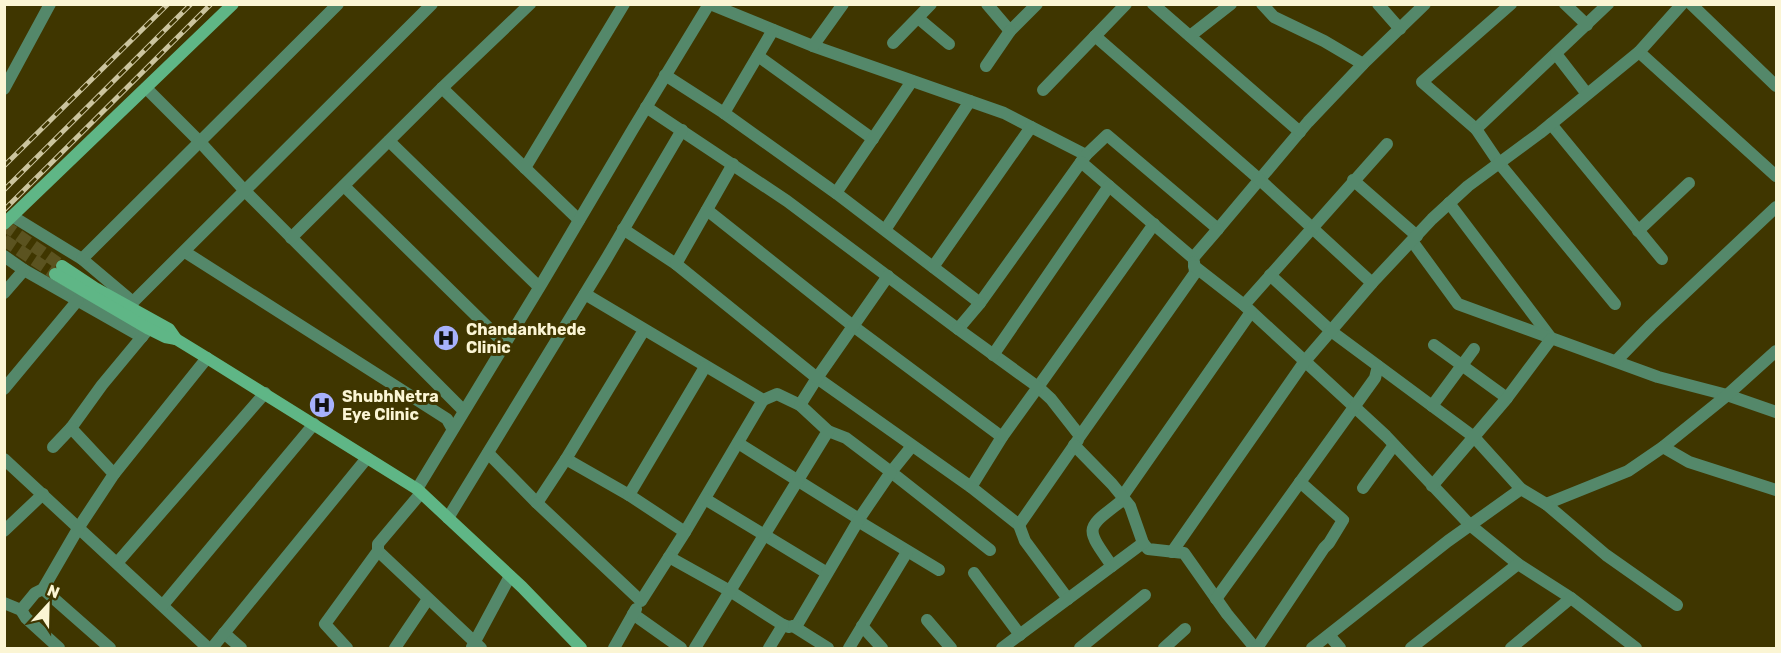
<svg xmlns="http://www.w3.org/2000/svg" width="1781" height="653" font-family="Rubik,sans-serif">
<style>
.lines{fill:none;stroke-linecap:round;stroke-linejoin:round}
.secondary-tunnel{stroke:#5b5320;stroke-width:12;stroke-dasharray:12 6;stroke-linecap:butt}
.street{stroke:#54886a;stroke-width:12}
.secondary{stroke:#5fb686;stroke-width:12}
.rail-casing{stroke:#cbc49e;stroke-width:5}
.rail{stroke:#3f3600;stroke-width:3;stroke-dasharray:9;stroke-linecap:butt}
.labels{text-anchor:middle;stroke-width:6;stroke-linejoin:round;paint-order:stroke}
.poi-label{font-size:16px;font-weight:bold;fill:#fbf5d4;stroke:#3f3600;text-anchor:start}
</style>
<rect width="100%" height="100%" fill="#3f3600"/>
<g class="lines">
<g class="secondary-tunnel">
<polyline points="4,225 62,266"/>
<polyline points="4,240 55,274"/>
</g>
<g class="street">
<polyline points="710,4 813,46 1004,113 1086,155 1107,135 1218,229 1308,122 1363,64 1425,4"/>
<polyline points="987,4 1010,31 1037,4"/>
<polyline points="1153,4 1300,132"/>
<polyline points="1262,4 1274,17 1324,41 1363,64"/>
<polyline points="1378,4 1400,29"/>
<polyline points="1511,4 1422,82 1476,129 1608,4"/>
<polyline points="1565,4 1587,25"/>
<polyline points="1691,4 1776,86"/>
<polyline points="918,18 949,44"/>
<polyline points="1095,36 1259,179 1372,283"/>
<polyline points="1190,36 1231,4"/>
<polyline points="893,43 931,4"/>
<polyline points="813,46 843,4"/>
<polyline points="1639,52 1776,176"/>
<polyline points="1556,54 1587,94"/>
<polyline points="758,56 873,139"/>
<polyline points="986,66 1010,31"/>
<polyline points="665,75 724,113 836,193"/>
<polyline points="912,81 836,193 980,303 1086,155"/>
<polyline points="146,88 200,142 245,191 463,410"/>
<polyline points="442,88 579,220"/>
<polyline points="4,89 50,4"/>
<polyline points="1043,90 1126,4"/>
<polyline points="646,107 787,201 958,329 980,303"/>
<polyline points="724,113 773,30"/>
<polyline points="1551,124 1662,259"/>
<polyline points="1476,129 1499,163 1615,304"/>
<polyline points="389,141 539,287"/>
<polyline points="1081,162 1193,258 1218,229"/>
<polyline points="525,168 624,4"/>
<polyline points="1353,180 1417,236"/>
<polyline points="344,186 504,343"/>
<polyline points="1449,203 1551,338"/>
<polyline points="707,210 853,326 1002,437 971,487 817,378 800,405 777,394 763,400"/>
<polyline points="12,216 82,259 133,302"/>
<polyline points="1154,224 1038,387 1051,399 1080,436 1195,273 1194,262"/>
<polyline points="623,229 676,264 733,164"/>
<polyline points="885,230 970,101"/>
<polyline points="1638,231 1689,183"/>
<polyline points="291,238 442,88 530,4"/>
<polyline points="1412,241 1458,304 1658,377 1727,395 1776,412"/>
<polyline points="185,252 447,419 452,428"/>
<polyline points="4,256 24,270 142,337"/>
<polyline points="82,259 338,4"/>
<polyline points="676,264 817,378 888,276"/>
<polyline points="1194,266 1244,305 1386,436 1470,525 1518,564 1571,598 1636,648"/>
<polyline points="933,267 1031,127"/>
<polyline points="1270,275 1331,331 1474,437 1521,489 1546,504 1628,471 1663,447 1725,397 1776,351"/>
<polyline points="4,293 24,270"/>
<polyline points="585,294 763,400 685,532 629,495 566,459 644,330"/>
<polyline points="1244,305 1387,144"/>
<polyline points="129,306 432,4"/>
<polyline points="958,329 1038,387 1002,437"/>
<polyline points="1434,345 1507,398"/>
<polyline points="993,355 1109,186"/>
<polyline points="1617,360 1651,325 1776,207"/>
<polyline points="4,389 78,300"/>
<polyline points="1432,406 1474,349"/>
<polyline points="738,443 859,519"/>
<polyline points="912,446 891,472 990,550"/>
<polyline points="53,447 71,428 102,385 146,332"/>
<polyline points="1663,447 1689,462 1776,490"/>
<polyline points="488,453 537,503 566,459"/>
<polyline points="4,459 208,648"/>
<polyline points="114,474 207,358"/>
<polyline points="1432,486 1507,398 1551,339"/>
<polyline points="971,487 1019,525 1078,440"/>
<polyline points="1363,488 1394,445"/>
<polyline points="417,489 542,283 633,129 709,4"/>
<polyline points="421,493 378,544 378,551 481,648"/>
<polyline points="629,495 705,367"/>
<polyline points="1122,497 1251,312"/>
<polyline points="705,499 827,573"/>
<polyline points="537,503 641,601 685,532"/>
<polyline points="1546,504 1606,555 1677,605"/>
<polyline points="448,518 605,261 682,130"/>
<polyline points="858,521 939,570"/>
<polyline points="1019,525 1025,541 1068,599"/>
<polyline points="4,531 43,494"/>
<polyline points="1143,543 1148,549 1184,553 1227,614 1255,648"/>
<polyline points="1172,552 1305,361 1372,283 1432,219 1468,186 1540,133 1639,52 1682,4"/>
<polyline points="669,557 730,591 783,625 789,627 797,625 861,516 891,472 846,438 828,431"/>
<polyline points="117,563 265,393"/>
<path d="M1112,566C1083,525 1086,529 1124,499"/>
<polyline points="974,573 1020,635"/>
<polyline points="43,589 110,648"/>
<polyline points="1216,599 1375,378 1378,366"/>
<polyline points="4,603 21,610 26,618 59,648"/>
<polyline points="163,605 314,424"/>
<polyline points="21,610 35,593 43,589 79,527 114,474 71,428"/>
<polyline points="633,614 681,648"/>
<polyline points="927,620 951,648"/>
<polyline points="793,626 828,648"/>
<polyline points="862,626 882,648"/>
<polyline points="224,633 241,648"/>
<polyline points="1329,635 1340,648"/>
<polyline points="472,647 510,576"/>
<polyline points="212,648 367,458"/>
<polyline points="347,648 325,624 378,551"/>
<polyline points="395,648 428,599"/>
<polyline points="614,648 636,609"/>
<polyline points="695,648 828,431 800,405"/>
<polyline points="769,648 783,625"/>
<polyline points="849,648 907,552"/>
<polyline points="1002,648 1143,543 1130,506 1112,484 1074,445"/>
<polyline points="1080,648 1145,595"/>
<polyline points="1164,648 1185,629"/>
<polyline points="1257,648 1324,548 1329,543 1343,520 1300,482"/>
<polyline points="1312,648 1448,541 1521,489"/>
<polyline points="1411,648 1518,564"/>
<polyline points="1511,648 1571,598"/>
</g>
<g class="secondary">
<polyline points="4,224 233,4"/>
<polyline points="62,266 95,288 169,329 176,339"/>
<polyline points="55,274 149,329 165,337 176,339 207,358 417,489 522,587 581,648"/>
</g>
<g class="rail-casing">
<g id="rail">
<polyline points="4,166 168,4"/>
<polyline points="4,190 191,4"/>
<polyline points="4,210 211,4"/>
</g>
</g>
<use href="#rail" class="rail"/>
</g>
<defs>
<g id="hospital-disc" transform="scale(1.35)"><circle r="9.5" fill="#a7b1fc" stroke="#3f3600"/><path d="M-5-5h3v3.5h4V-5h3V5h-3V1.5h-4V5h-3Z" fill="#111"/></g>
</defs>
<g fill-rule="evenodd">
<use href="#hospital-disc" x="446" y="338"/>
<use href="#hospital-disc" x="322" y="405"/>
</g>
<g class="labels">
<g class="poi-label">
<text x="466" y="335">Chandankhede<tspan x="466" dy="18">Clinic</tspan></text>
<text x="342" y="402">ShubhNetra<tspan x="342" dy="18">Eye Clinic</tspan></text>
</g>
</g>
<rect width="1781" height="653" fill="none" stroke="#fbf5d4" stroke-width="12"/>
<g transform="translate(48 605) rotate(22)" stroke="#3f3600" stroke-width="4.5" paint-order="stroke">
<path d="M0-4.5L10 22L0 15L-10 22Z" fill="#fbf5d4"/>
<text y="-9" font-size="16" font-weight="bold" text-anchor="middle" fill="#fbf5d4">N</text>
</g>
</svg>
